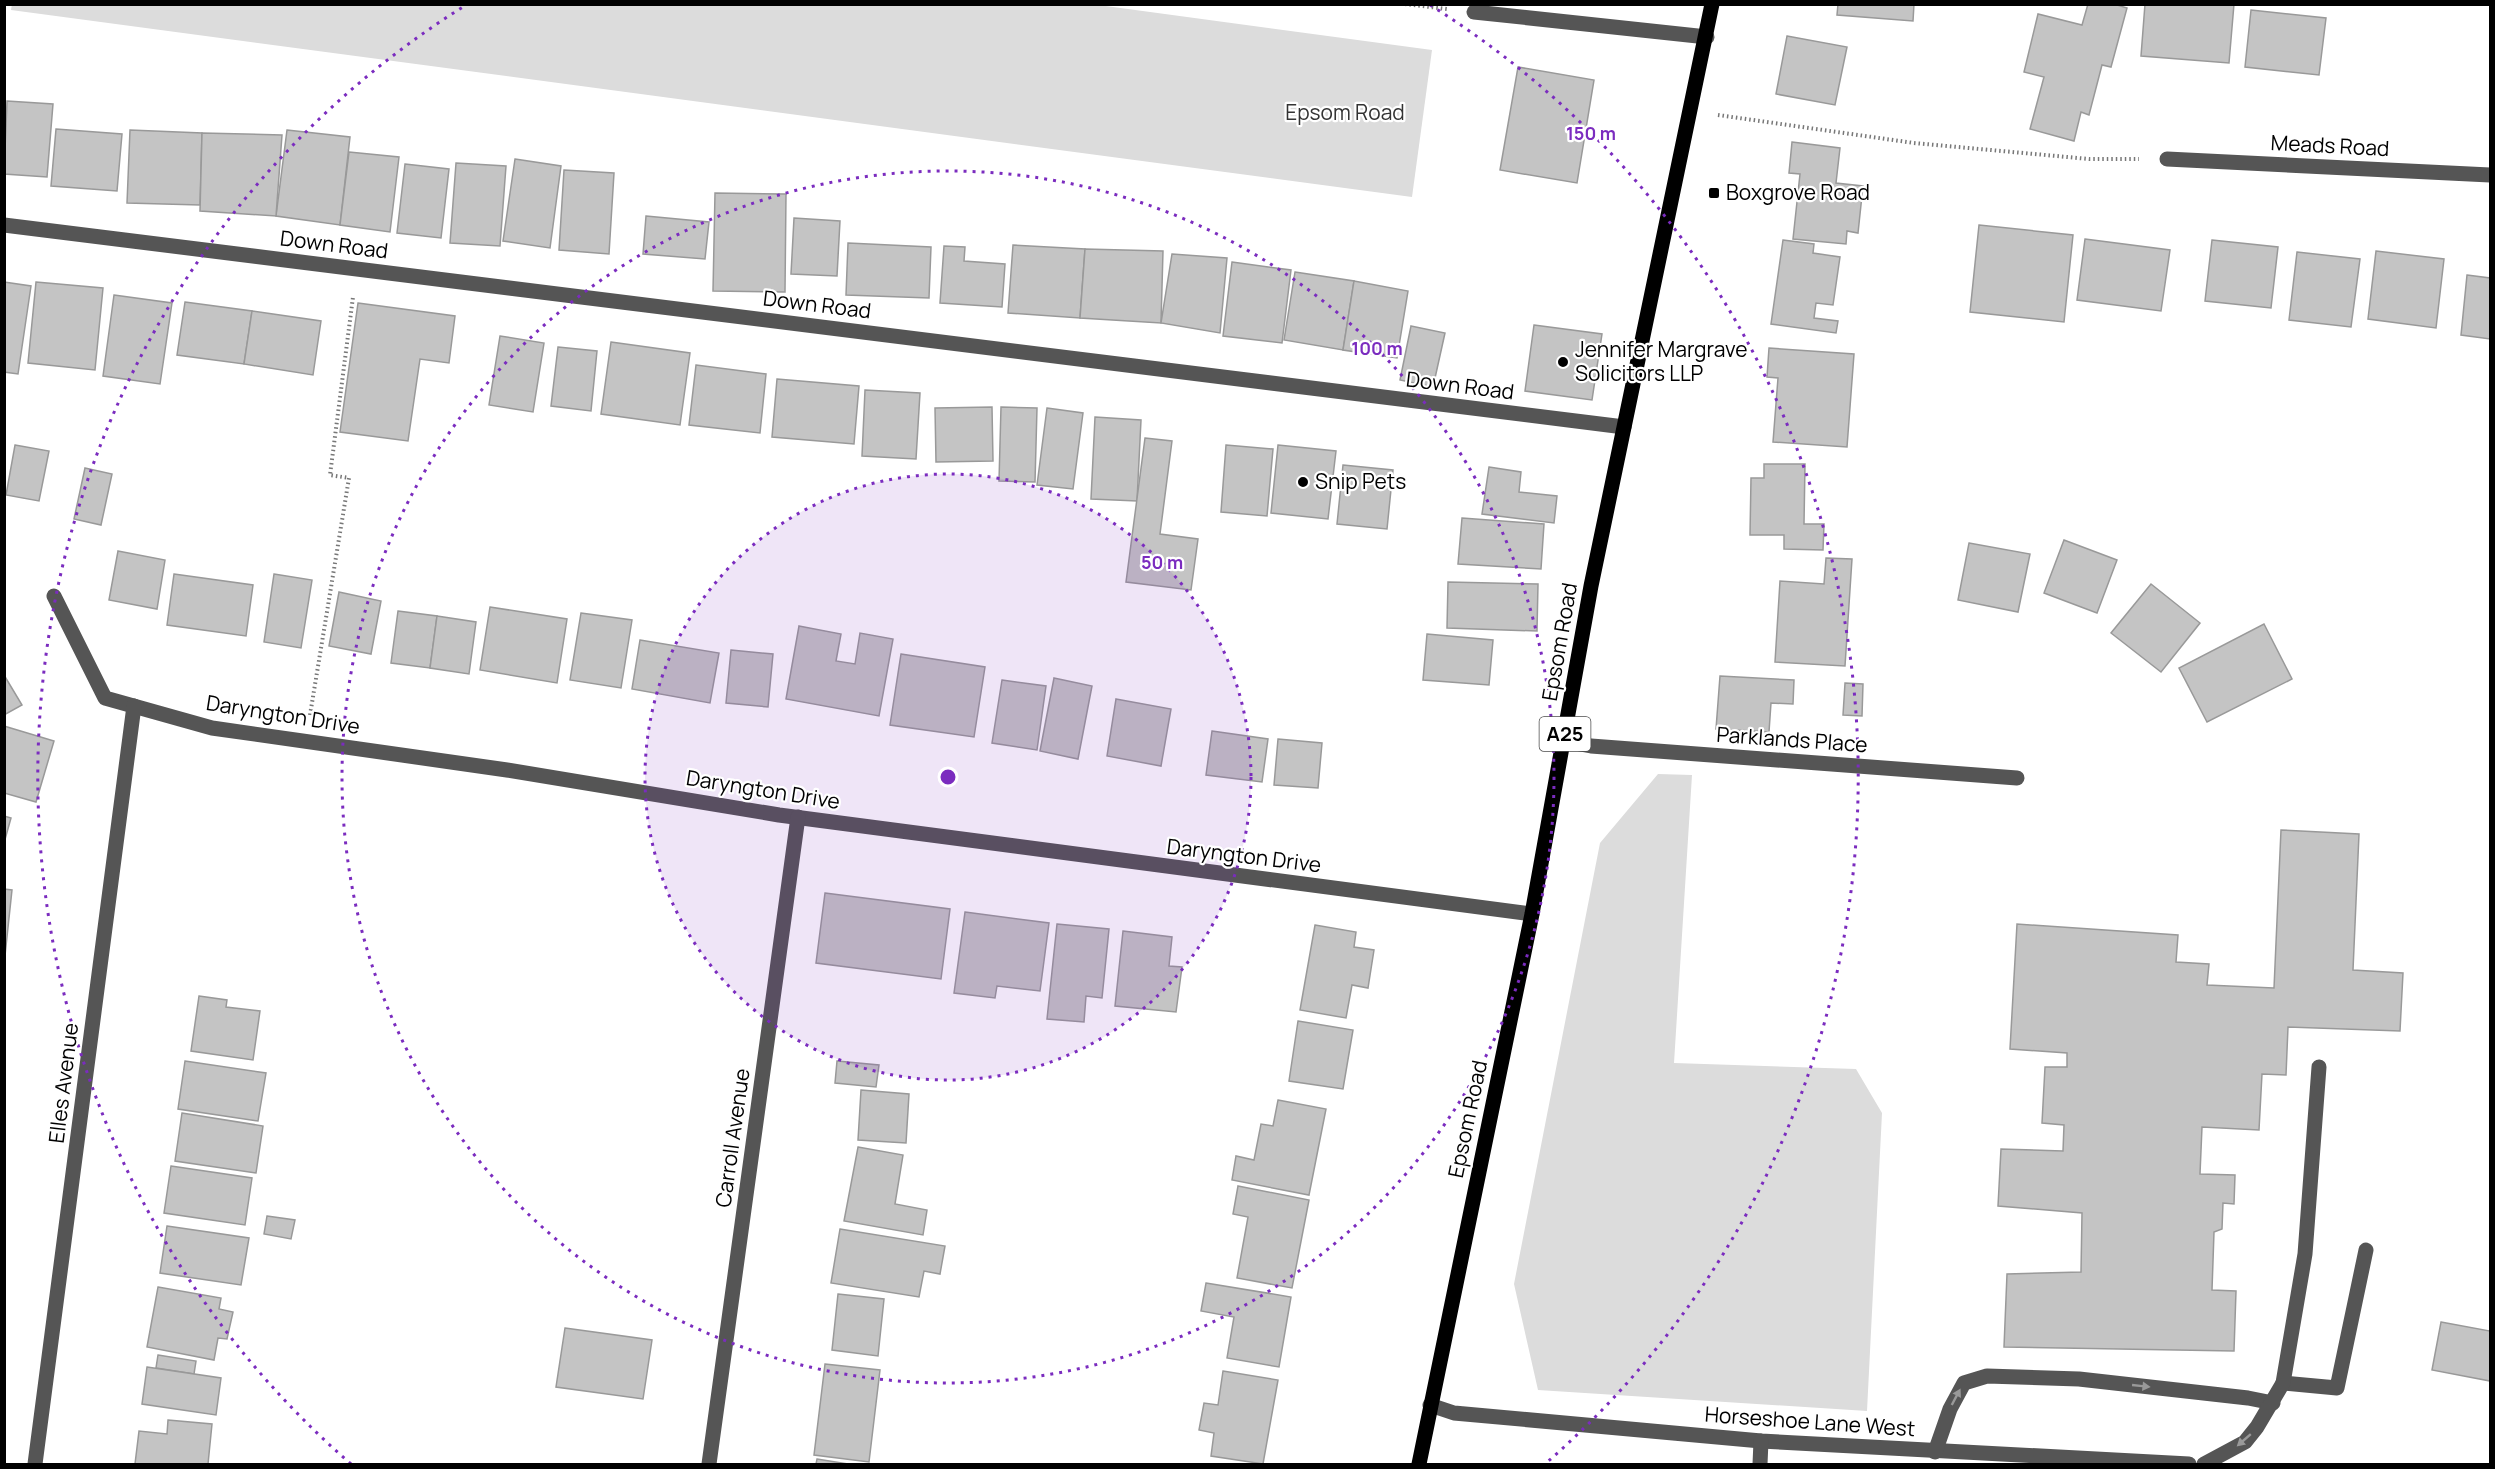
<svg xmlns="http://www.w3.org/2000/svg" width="2495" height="1469" font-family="Manrope,sans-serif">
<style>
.green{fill:#dcdcdc}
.building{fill:#c4c4c4;stroke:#999;stroke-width:1.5}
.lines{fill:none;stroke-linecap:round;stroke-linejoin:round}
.path{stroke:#777;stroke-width:4;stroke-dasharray:1.5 3;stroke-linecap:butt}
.minor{stroke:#555;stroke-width:15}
.major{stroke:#000;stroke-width:15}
.oneway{fill:#999}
.ring{fill:none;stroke:#7b2cbf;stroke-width:3;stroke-dasharray:3 6}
.poi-dot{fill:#000;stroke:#fff;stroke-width:2}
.labels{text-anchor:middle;stroke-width:4.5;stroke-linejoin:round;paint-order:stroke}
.shield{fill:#fff;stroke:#4c4c4c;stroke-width:1.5}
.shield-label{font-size:20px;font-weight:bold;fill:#000}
.park-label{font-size:21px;fill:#333;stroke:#fff}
.street-label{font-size:21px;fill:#000;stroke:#fff}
.poi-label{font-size:21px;fill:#000;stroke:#fff;text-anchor:start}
.centre{fill:#7b2cbf;stroke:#fff;stroke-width:3}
.ring-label{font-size:18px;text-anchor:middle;font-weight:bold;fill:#7b2cbf;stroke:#fff;stroke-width:4.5;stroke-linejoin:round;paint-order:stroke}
</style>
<rect width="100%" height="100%" fill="#fff"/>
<g class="green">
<polygon points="12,4 1091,4 1432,50 1412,197 11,10"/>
<polygon points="1658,774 1692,775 1674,1063 1856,1069 1882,1113 1867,1411 1538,1390 1514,1284 1600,843"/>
</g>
<g class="building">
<polygon points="1838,4 1914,4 1913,21 1837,15"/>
<polygon points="2088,4 2114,4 2127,8 2111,67 2102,65 2089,115 2081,112 2074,141 2030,129 2044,77 2024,72 2038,14 2082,25"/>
<polygon points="2145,4 2234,4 2229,63 2141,56"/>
<polygon points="2251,10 2326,18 2319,75 2245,67"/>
<polygon points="1787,36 1847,47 1835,105 1776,94"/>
<polygon points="1518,67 1594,80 1577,183 1500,170"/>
<polygon points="7,101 53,104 47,177 4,174"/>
<polygon points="56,129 122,134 117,191 51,186"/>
<polygon points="130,130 202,133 200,205 127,203"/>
<polygon points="287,130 350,137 340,225 276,216"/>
<polygon points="202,133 282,135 276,216 200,211"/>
<polygon points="1792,142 1840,148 1836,183 1863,186 1858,233 1847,231 1846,244 1793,239 1800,174 1789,173"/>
<polygon points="349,152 399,157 390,232 340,225"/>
<polygon points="515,159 561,166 550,248 503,241"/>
<polygon points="456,163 506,166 500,246 450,243"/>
<polygon points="405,164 449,169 441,238 397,233"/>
<polygon points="564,170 614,173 609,254 559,250"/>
<polygon points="715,193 786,194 785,292 713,291"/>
<polygon points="646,216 709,222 705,259 643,254"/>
<polygon points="794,218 840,221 837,276 791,274"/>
<polygon points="1979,225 2073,235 2064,322 1970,312"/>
<polygon points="2085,239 2170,250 2161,311 2077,300"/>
<polygon points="1783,240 1814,244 1813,253 1840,257 1833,305 1816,303 1814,318 1838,321 1836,333 1771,324"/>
<polygon points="2212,240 2278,247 2271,308 2205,301"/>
<polygon points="848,243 931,247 929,298 846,295"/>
<polygon points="1013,245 1085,249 1080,318 1008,313"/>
<polygon points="944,246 965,247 964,261 1005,264 1002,307 940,303"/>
<polygon points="1085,249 1163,251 1161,323 1080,318"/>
<polygon points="2376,251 2444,259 2436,328 2368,319"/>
<polygon points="2297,252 2360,259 2351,327 2289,320"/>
<polygon points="1172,254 1227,258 1220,333 1161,323"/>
<polygon points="1232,262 1291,270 1282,343 1223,336"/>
<polygon points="1295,272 1354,281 1343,350 1284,340"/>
<polygon points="2467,275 2490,278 2490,339 2461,335"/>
<polygon points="1354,281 1408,291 1397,358 1343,350"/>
<polygon points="4,282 31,286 18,374 4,372"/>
<polygon points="36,282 103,288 95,370 28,363"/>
<polygon points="114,295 172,303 160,384 103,376"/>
<polygon points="185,302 252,311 244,364 177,355"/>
<polygon points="358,303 455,316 449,363 420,359 408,441 340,432"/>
<polygon points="252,311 321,321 313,375 244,364"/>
<polygon points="1534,325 1602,334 1592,400 1525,391"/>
<polygon points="1411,326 1445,333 1433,387 1400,380"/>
<polygon points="500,336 544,343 533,412 489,405"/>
<polygon points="611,342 690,353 680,425 601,414"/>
<polygon points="558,347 597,351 591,411 551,406"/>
<polygon points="1769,348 1854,354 1847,447 1773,442 1778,378 1767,377"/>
<polygon points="696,365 766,374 760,433 689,425"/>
<polygon points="777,379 859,386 854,444 772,437"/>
<polygon points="865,390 920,393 916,459 862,456"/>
<polygon points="992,407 993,461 936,462 935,408"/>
<polygon points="1001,407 1037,408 1035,482 999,481"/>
<polygon points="1047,408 1083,413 1073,489 1037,485"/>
<polygon points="1095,417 1141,420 1137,501 1091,499"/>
<polygon points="1145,438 1172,441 1160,534 1198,539 1191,590 1126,582"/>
<polygon points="15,445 49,451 39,501 6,495"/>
<polygon points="1226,445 1273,449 1267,516 1221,512"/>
<polygon points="1278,445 1336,451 1328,519 1271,513"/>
<polygon points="1764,464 1805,464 1804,524 1824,524 1823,550 1784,549 1784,535 1750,535 1751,478 1764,478"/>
<polygon points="1343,465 1393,470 1387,529 1337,524"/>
<polygon points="1489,467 1521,472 1519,492 1557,496 1554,523 1482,514"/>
<polygon points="85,468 112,474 101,525 74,519"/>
<polygon points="1462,518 1544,524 1541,569 1458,564"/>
<polygon points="2064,540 2117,560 2097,613 2044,593"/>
<polygon points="1969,543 2030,554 2018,612 1958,600"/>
<polygon points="118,551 165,560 157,609 109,600"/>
<polygon points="1826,558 1852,559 1845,666 1775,662 1780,581 1824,584"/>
<polygon points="174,574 253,585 246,636 167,625"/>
<polygon points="274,574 312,580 301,648 264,642"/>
<polygon points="1448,582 1538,584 1537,631 1447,628"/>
<polygon points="2151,584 2200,623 2161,672 2111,633"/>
<polygon points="339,592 381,601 371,654 329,646"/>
<polygon points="490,607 567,619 557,683 480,670"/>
<polygon points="398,611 437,616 430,668 391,663"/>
<polygon points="581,613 632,620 621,688 570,680"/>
<polygon points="437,616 476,622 469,674 430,668"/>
<polygon points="2264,624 2292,679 2207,722 2179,668"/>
<polygon points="799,626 841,634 836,661 855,664 860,633 893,639 879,716 786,699"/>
<polygon points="1427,634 1493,640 1489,685 1423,680"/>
<polygon points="640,640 719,653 710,703 632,689"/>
<polygon points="731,650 773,654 768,707 726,703"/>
<polygon points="901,654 985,667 974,737 890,725"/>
<polygon points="4,675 22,705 4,715"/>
<polygon points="1720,676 1794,680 1793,704 1771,703 1769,732 1716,729"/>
<polygon points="1054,678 1092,686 1078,759 1040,751"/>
<polygon points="1002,680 1046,686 1037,750 992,743"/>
<polygon points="1845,683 1863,684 1862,716 1843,715"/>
<polygon points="1116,699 1171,709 1161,766 1107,756"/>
<polygon points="4,726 54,741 36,802 4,793"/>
<polygon points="1212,731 1268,739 1262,782 1206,775"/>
<polygon points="1278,739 1322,743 1318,788 1274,785"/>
<polygon points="4,816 11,818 4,843"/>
<polygon points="2281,830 2359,834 2353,970 2403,973 2400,1031 2288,1027 2286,1075 2262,1074 2259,1130 2202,1127 2200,1174 2235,1175 2234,1204 2223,1203 2222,1229 2214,1232 2212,1290 2236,1291 2234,1351 2004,1347 2007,1274 2081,1272 2082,1213 1998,1206 2001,1149 2063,1151 2064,1125 2042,1123 2045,1067 2067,1067 2067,1053 2010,1049 2017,924 2178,935 2176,962 2209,964 2207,985 2274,988"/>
<polygon points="4,889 12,890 4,965"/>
<polygon points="825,893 950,909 941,979 816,963"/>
<polygon points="965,912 1049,923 1040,991 997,986 995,998 954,993"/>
<polygon points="1057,924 1109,929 1102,998 1086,996 1084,1022 1047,1019"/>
<polygon points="1315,925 1356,932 1354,947 1374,950 1368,988 1352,985 1346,1018 1300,1010"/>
<polygon points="1123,931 1172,937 1169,966 1182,967 1176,1012 1115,1006"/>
<polygon points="199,996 227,1000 226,1007 260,1011 253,1060 191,1051"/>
<polygon points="1298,1021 1353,1030 1343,1089 1289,1081"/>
<polygon points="185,1061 266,1073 258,1121 178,1109"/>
<polygon points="837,1061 879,1065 876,1087 835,1083"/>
<polygon points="861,1090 909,1094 906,1143 858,1140"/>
<polygon points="1278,1100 1326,1109 1309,1195 1232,1180 1236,1156 1254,1160 1261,1124 1273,1126"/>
<polygon points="182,1113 263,1126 256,1173 175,1161"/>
<polygon points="858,1147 903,1155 895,1204 927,1210 923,1235 844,1221"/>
<polygon points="171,1166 252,1178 245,1225 164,1213"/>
<polygon points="1238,1186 1309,1200 1292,1288 1237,1278 1248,1217 1233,1214"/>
<polygon points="267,1216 295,1220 291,1239 264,1234"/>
<polygon points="167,1226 249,1238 241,1285 160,1273"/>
<polygon points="840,1229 945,1246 940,1274 924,1271 919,1297 831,1283"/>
<polygon points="1206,1283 1291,1297 1279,1367 1227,1358 1234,1317 1201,1311"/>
<polygon points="158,1287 221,1298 219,1309 233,1312 227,1339 218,1338 214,1360 147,1347"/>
<polygon points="838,1294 884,1299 878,1356 832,1350"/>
<polygon points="2441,1322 2490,1331 2490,1381 2432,1370"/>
<polygon points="565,1328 652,1340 643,1399 556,1387"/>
<polygon points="158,1355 196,1361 194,1374 156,1368"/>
<polygon points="825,1364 880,1370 869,1462 814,1455"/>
<polygon points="147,1367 221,1378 216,1415 142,1404"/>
<polygon points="1223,1371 1278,1380 1263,1464 1211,1456 1214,1433 1199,1430 1204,1403 1218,1405"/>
<polygon points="168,1420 212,1424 208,1464 135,1464 139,1431 167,1434"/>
<polygon points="817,1459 848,1464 816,1464"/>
</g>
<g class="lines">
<g class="path">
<polyline points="1405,4 1447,9"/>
<polyline points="1718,115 1914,143 2089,159 2139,159"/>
<polyline points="310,715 349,478 330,475 353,297"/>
</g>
<g class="minor">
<polyline points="1474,12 1707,37"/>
<polyline points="2167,159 2490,175"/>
<polyline points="4,225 1624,427"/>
<polyline points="54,596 105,698 212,728 507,770 779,815 1532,914"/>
<polyline points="1564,741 1591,746 2017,778"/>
<polyline points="2283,1383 2337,1388 2366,1250"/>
<polyline points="1430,1405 1454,1413 1761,1441 2189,1464"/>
<polyline points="1935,1452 1950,1409 1964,1383 1987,1376 2079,1379 2248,1398 2273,1403"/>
<polyline points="35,1464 134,706"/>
<polyline points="709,1464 798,817"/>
<polyline points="1760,1464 1761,1441"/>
<polyline points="2204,1464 2245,1442 2257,1427 2283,1383 2305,1254 2319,1067"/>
</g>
<polyline class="major" points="1419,1464 1532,914 1591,586 1712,4"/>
</g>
<defs><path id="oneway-solid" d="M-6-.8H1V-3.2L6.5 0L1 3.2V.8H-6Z" transform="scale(1.5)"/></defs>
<g class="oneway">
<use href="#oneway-solid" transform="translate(2141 1386) rotate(6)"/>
<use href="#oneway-solid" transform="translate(1956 1397) rotate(-62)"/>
<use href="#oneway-solid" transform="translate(2244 1440) rotate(139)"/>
</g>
<circle cx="948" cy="777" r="303" fill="#7b2cbf" fill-opacity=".12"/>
<g class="ring">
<circle cx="948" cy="777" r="303"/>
<circle cx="948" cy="777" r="606"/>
<path d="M351 1464A910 910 0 0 1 466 5M1430 5A910 910 0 0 1 1545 1464"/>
</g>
<g class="poi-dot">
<rect x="1708" y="187" width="12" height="12" rx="3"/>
<circle cx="1563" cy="362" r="6"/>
<circle cx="1303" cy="482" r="6"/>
</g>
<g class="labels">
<rect class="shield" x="1539.5" y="717" width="51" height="34" rx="4.5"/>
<g class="shield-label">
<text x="1565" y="741">A25</text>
</g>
<g class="park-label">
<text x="1345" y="120">Epsom Road</text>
</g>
<g class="street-label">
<text transform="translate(2330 146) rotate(3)" y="7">Meads Road</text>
<text transform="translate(334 245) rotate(7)" y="7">Down Road</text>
<text transform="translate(817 305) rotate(7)" y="7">Down Road</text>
<text transform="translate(1460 386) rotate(7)" y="7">Down Road</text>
<text transform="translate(1560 642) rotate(-80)" y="7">Epsom Road</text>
<text transform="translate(283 715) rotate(9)" y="7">Daryngton Drive</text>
<text transform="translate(1792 740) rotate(4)" y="7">Parklands Place</text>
<text transform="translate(763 790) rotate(9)" y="7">Daryngton Drive</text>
<text transform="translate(1244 856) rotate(7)" y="7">Daryngton Drive</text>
<text transform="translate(64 1083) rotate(-83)" y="7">Elles Avenue</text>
<text transform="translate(1468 1119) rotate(-78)" y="7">Epsom Road</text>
<text transform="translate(733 1138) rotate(-82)" y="7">Carroll Avenue</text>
<text transform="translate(1810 1422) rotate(4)" y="7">Horseshoe Lane West</text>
</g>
<g class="poi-label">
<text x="1726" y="200">Boxgrove Road</text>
<text x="1575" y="357">Jennifer Margrave<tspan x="1575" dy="24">Solicitors LLP</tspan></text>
<text x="1315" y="489">Snip Pets</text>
</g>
</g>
<circle cx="948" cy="777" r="9" class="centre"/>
<g class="ring-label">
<text x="1591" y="140">150 m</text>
<text x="1377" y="355">100 m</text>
<text x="1162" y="569">50 m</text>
</g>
<rect width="2495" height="1469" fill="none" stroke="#000000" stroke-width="12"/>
</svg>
